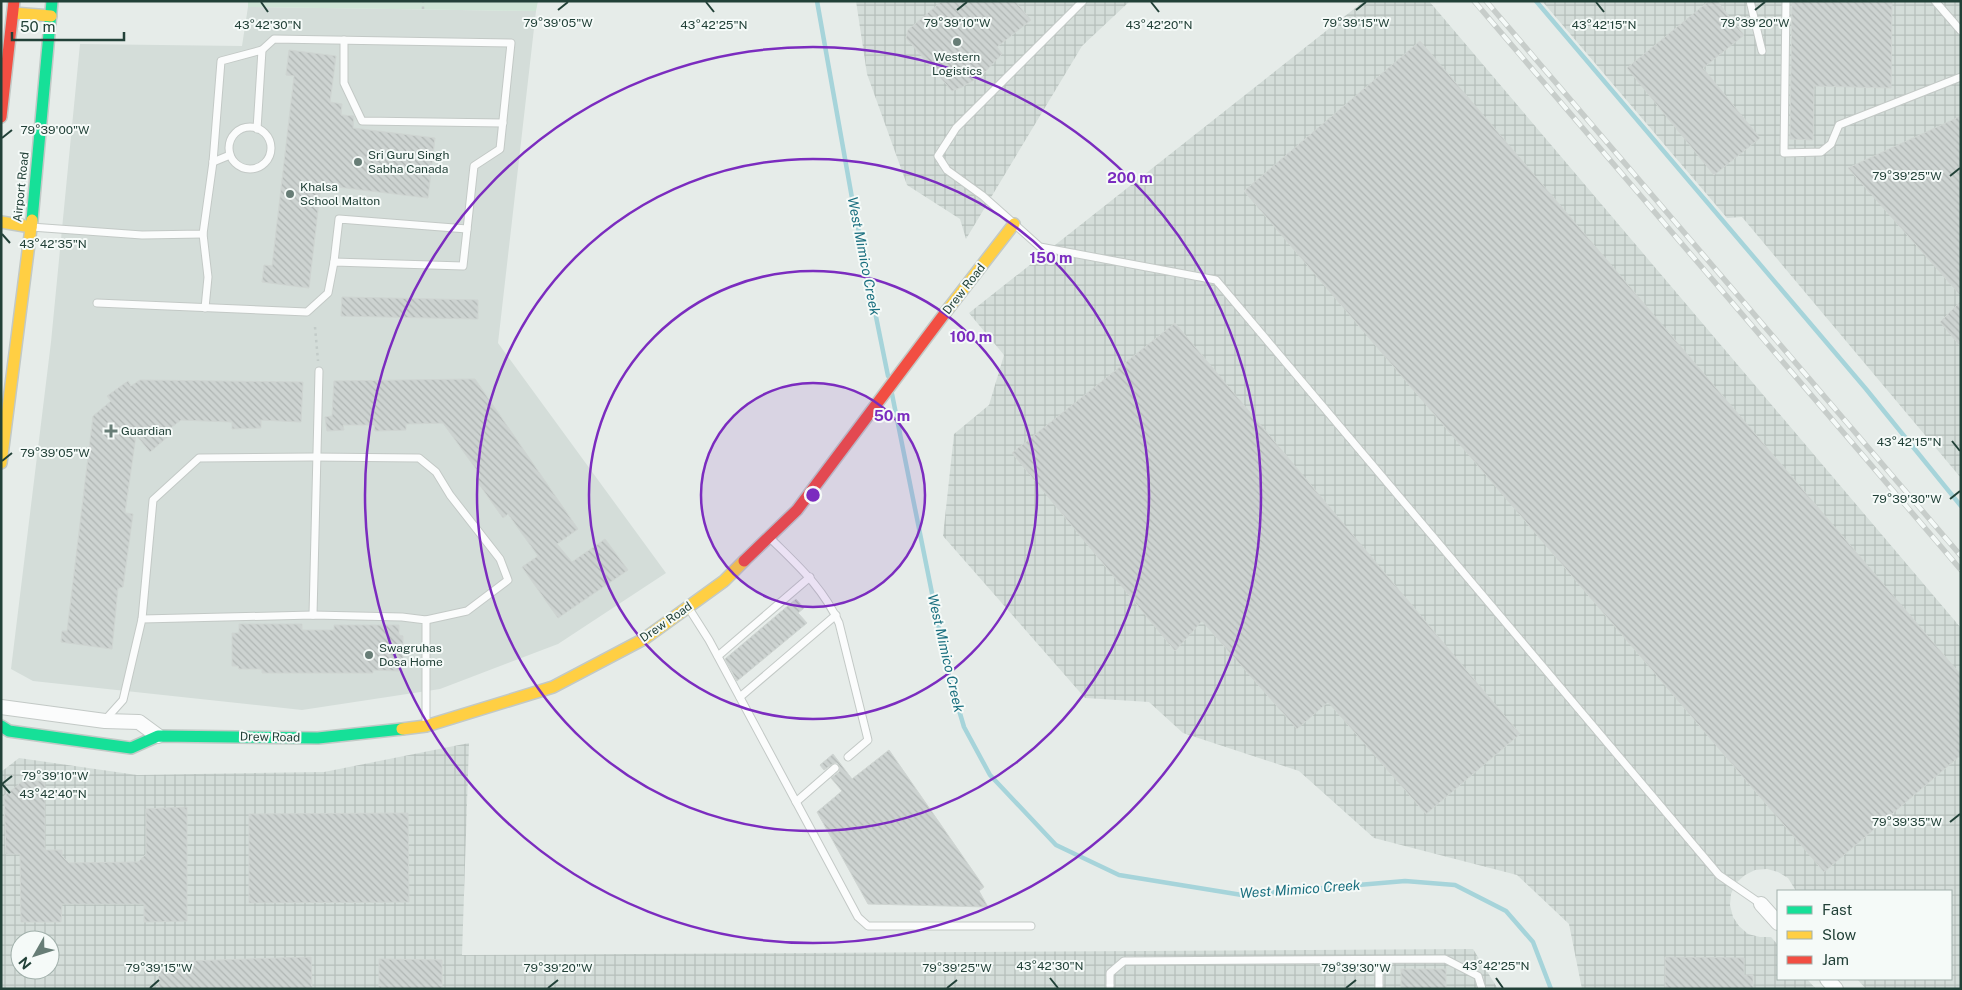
<svg xmlns="http://www.w3.org/2000/svg" width="1962" height="990" font-family="'Public Sans',sans-serif">
<style>
.built{fill:#d4ddd9}
.industrial{fill:url(#industrial-grid);fill-rule:evenodd}
.park{fill:#cfe5d6}
.lines{fill:none;stroke-linecap:round;stroke-linejoin:round}
.stream{stroke:#a6d4da;stroke-width:4.5}
.building{fill:url(#building-back-hatch);stroke:#cfd5d2}
.lane-casing{stroke:#c3c9c6;stroke-width:9}
.street-casing{stroke:#c3c9c6;stroke-width:16}
.fast-casing{stroke:#c2c9c6;stroke-width:14}
.slow-casing{stroke:#c2c9c6;stroke-width:14}
.jam-casing{stroke:#c2c9c6;stroke-width:14}
.path{stroke:#c2cbc8;stroke-width:2.5;stroke-dasharray:2.5 4;stroke-linecap:butt}
.lane{stroke:#fbfcfc;stroke-width:7}
.street{stroke:#fbfcfc;stroke-width:14}
.fast{stroke:#16e098;stroke-width:11}
.slow{stroke:#ffcf43;stroke-width:11}
.jam{stroke:#f24e42;stroke-width:11}
.rail-casing{stroke:#c7cdca;stroke-width:5.5}
.rail{stroke:#f5faf8;stroke-width:4;stroke-dasharray:11;stroke-linecap:butt}
.ticks{fill:none;stroke:#224138;stroke-width:2}
.ring{fill:none;stroke:#7b2cbf;stroke-width:2.5}
.poi-dot{fill:#677d76;stroke:#f5faf8;stroke-width:2}
.labels{text-anchor:middle;stroke-width:4;stroke-linejoin:round;paint-order:stroke}
.poi-label{font-size:12px;fill:#224138;stroke:#f5faf8;text-anchor:start}
.street-label{font-size:12px;fill:#224138;stroke:#f5faf8}
.water-label{font-size:14px;font-style:italic;fill:#1a6f7f;stroke:#f5faf8}
.ticks-label{font-size:12px;text-anchor:middle;fill:#224138;stroke:#f5faf8;stroke-width:4;stroke-linejoin:round;paint-order:stroke}
.centre{fill:#7b2cbf;stroke:#f5faf8;stroke-width:2.5}
.ring-label{font-size:15px;text-anchor:middle;font-weight:bold;fill:#7b2cbf;stroke:#f5faf8;stroke-width:4;stroke-linejoin:round;paint-order:stroke}
</style>
<defs>
<pattern id="industrial-grid" width="8" height="8" patternUnits="userSpaceOnUse" patternTransform="scale(1.25)"><rect width="8" height="8" fill="#d4ddd9"/><path d="M0 4h8M4 0v8" fill="none" stroke="#b6bfbb"/></pattern>
<pattern id="building-back-hatch" width="6" height="6" patternUnits="userSpaceOnUse" patternTransform="scale(1.25)"><rect width="6" height="6" fill="#cdd3d1"/><path d="M-1 5l2 2M0 0l6 6M5-1l2 2" fill="none" stroke="#b0b6b4"/></pattern>
</defs>
<rect width="100%" height="100%" fill="#e6ece9"/>
<polygon class="built" points="248,7 536,11 498,343 666,573 558,644 440,689 302,710 33,681 11,669 51,342 80,44 242,46"/>
<g class="industrial">
<polygon points="856,1 1130,1 1082,46 966,239 960,219 907,185 867,74"/>
<polygon points="1364,1 1429,1 1961,628 1961,989 1866,989 1857,979 1951,979 1951,891 1796,891 1788,878 1778,872 1767,869 1755,870 1745,875 1736,883 1731,894 1730,905 1733,917 1739,926 1748,934 1760,937 1771,937 1778,945 1778,979 1807,979 1816,989 1582,989 1569,924 1517,875 1374,838 1299,771 1183,733 1149,702 1085,698 943,536 954,434 989,405 1004,355 969,313"/>
<polygon points="1542,1 1961,1 1961,478 1742,217 1727,218"/>
<path d="M469,743L462,955L1473,949L1498,989H1V772L19,758L137,775L324,772ZM20,940H50V970H20Z"/>
</g>
<polygon class="park" points="248,1 538,1 536,11 248,7"/>
<g class="lines">
<g class="stream">
<polyline points="817,1 852,198 888,376"/>
<polyline points="1536,1 1866,389 1961,506"/>
<polyline points="892,394 948,673 964,727 990,775 1056,845 1119,875 1242,895 1405,881 1455,885 1506,911 1533,942 1551,989"/>
</g>
</g>
<g class="building">
<polygon points="942,1 1015,1 1031,20 997,47 1002,54 981,76 962,87 952,91 906,38 908,30"/>
<polygon points="1709,1 1717,1 1744,35 1703,68 1760,138 1714,175 1627,68"/>
<polygon points="1792,1 1892,1 1891,88 1814,86 1813,140 1790,139"/>
<polygon points="1420,41 1961,675 1961,755 1824,872 1244,191"/>
<polygon points="289,50 336,56 330,102 342,104 341,115 354,116 353,128 435,138 428,198 321,185 309,288 262,282 264,265 272,266 294,76 286,75"/>
<polygon points="1961,116 1961,296 1848,168"/>
<polygon points="342,297 478,300 478,319 341,316"/>
<polygon points="1961,301 1961,347 1940,322"/>
<polygon points="1175,323 1520,734 1426,814 1328,702 1297,729 1202,621 1175,651 1012,453"/>
<polygon points="475,379 578,529 557,544 572,562 605,539 628,570 558,618 522,567 538,556 508,514 503,518 476,480 481,476 443,423 406,424 406,430 375,431 374,425 343,425 344,430 327,431 325,417 332,416 334,381"/>
<polygon points="140,380 303,382 301,422 261,420 261,428 232,429 232,422 181,420 168,430 171,434 150,452 136,435 125,513 133,514 123,587 118,588 112,649 61,642 62,631 67,631 93,416 111,401 107,396 128,381 131,386"/>
<polygon points="796,599 804,608 798,613 807,623 737,681 725,659"/>
<polygon points="239,624 302,624 302,630 334,630 334,625 399,625 399,635 403,636 403,667 399,667 399,671 373,670 373,673 262,673 262,669 239,669 238,666 232,666 232,633 239,633"/>
<polygon points="889,750 984,887 979,891 988,907 868,904 817,812 842,791 831,778 839,772 840,767 837,763 834,763 824,770 820,765 833,754 852,779"/>
<polygon points="23,781 45,781 45,850 62,850 62,856 69,863 138,862 146,854 146,809 187,807 187,921 144,922 144,904 62,904 61,922 21,922 20,854 6,854 4,796"/>
<polygon points="408,813 409,902 249,903 249,814"/>
<polygon points="311,957 312,989 159,989 158,962"/>
<polygon points="1665,957 1744,958 1744,975 1753,975 1753,989 1665,989"/>
<polygon points="379,959 442,960 442,989 379,989"/>
<rect x="1401" y="969" width="45" height="20"/>
</g>
<g class="lines">
<g class="lane-casing">
<g id="lane">
<polyline points="1083,1 956,128 938,156 947,170 983,196 1040,247 1216,280 1719,875 1761,904"/>
<polyline points="1750,1 1762,51"/>
<polyline points="1786,1 1784,153 1821,152 1831,144 1839,125 1961,77"/>
<polyline points="1935,1 1961,31"/>
<polyline points="344,40 344,83 362,121 503,123"/>
<circle cx="250" cy="148" r="21"/>
<polyline points="213,162 230,155"/>
<polyline points="31,227 142,235 203,234 213,162 221,61 262,50 257,129"/>
<polyline points="203,234 208,277 205,308"/>
<polyline points="334,262 339,219 467,229"/>
<polyline points="97,303 307,312 328,293 334,262 463,266 474,166 500,149 511,43 274,39 262,50"/>
<path d="M769,537C797,565 822,586 839,623L868,740L848,757"/>
<polyline points="688,607 709,640 858,917 868,926 1031,926"/>
<polyline points="313,615 319,371"/>
<polyline points="142,619 153,500 199,458 312,457 419,458 436,472 450,495 500,559 508,580 467,611 426,620"/>
<polyline points="718,656 810,577"/>
<polyline points="740,697 836,615"/>
<polyline points="105,720 123,700 142,619 313,615 402,617 426,620 426,725"/>
<polyline points="796,802 835,768"/>
<polyline points="1110,989 1110,973 1124,961 1445,959 1478,976 1482,989"/>
<polyline points="1379,989 1379,960"/>
</g>
</g>
<g class="street-casing">
<g id="street">
<polyline points="1,707 105,721 139,722 158,736"/>
<polyline points="1761,904 1778,923"/>
<polyline points="1827,979 1836,989"/>
</g>
</g>
<g class="fast-casing">
<g id="fast">
<polyline points="32,220 52,1"/>
<polyline points="1,726 9,731 131,748 158,736 318,738 402,729"/>
</g>
</g>
<g class="slow-casing">
<g id="slow">
<polyline points="13,13 51,16"/>
<polyline points="1,222 31,227"/>
<polyline points="945,313 1014,224"/>
<polyline points="1,463 32,220"/>
<polyline points="402,729 426,726 553,687 644,639 724,581 744,561"/>
</g>
</g>
<g class="jam-casing">
<g id="jam">
<polyline points="1,117 14,1"/>
<polyline points="744,561 797,510 945,313"/>
</g>
</g>
<g class="path">
<polyline points="423,9 423,1"/>
<polyline points="315,327 318,361"/>
</g>
<use href="#lane" class="lane"/>
<use href="#street" class="street"/>
<use href="#fast" class="fast"/>
<use href="#slow" class="slow"/>
<use href="#jam" class="jam"/>
<g class="rail-casing">
<g id="rail">
<polyline points="1474,1 1961,570"/>
<polyline points="1486,1 1961,556"/>
</g>
</g>
<use href="#rail" class="rail"/>
</g>
<path class="ticks" d="M261,2L268,12M706,2L714,12M1151,2L1159,12M1596,2L1604,12M558,10L568,2M957,10L967,2M1356,10L1366,2M1755,10L1765,2M2,138L12,130M1950,176L1960,168M2,234L10,243M1952,441L1960,451M2,461L12,453M1950,499L1960,491M2,784L12,776M2,784L10,793M1950,822L1960,814M1050,978L1058,988M1496,978L1503,988M150,988L159,980M548,988L558,980M947,988L957,980M1346,988L1356,980"/>
<circle cx="813" cy="495" r="112" fill="#7b2cbf" fill-opacity=".12"/>
<g class="ring">
<circle cx="813" cy="495" r="112"/>
<circle cx="813" cy="495" r="224"/>
<circle cx="813" cy="495" r="336"/>
<circle cx="813" cy="495" r="448"/>
</g>
<g class="poi-dot">
<circle cx="957" cy="42" r="5"/>
<circle cx="358" cy="162" r="5"/>
<circle cx="290" cy="194" r="5"/>
<path d="M108.5 423.5h5v5h5v5h-5v5h-5v-5h-5v-5h5z"/>
<circle cx="369" cy="655" r="5"/>
</g>
<g class="labels">
<g class="poi-label">
<text x="957" y="61" text-anchor="middle">Western<tspan x="957" dy="14">Logistics</tspan></text>
<text x="368" y="159">Sri Guru Singh<tspan x="368" dy="14">Sabha Canada</tspan></text>
<text x="300" y="191">Khalsa<tspan x="300" dy="14">School Malton</tspan></text>
<text x="121" y="435">Guardian</text>
<text x="379" y="652">Swagruhas<tspan x="379" dy="14">Dosa Home</tspan></text>
</g>
<g class="street-label">
<text transform="translate(21 187) rotate(-84)" y="4">Airport Road</text>
<text transform="translate(964 289) rotate(-52)" y="4">Drew Road</text>
<text transform="translate(666 622) rotate(-35)" y="4">Drew Road</text>
<text transform="translate(270 737) rotate(1)" y="4">Drew Road</text>
</g>
<g class="water-label">
<text transform="translate(864 256) rotate(79)" y="5">West Mimico Creek</text>
<text transform="translate(946 653) rotate(77)" y="5">West Mimico Creek</text>
<text transform="translate(1300 889) rotate(-4)" y="5">West Mimico Creek</text>
</g>
</g>
<g class="ticks-label">
<text x="558" y="27">79°39'05"W</text>
<text x="957" y="27">79°39'10"W</text>
<text x="1356" y="27">79°39'15"W</text>
<text x="1755" y="27">79°39'20"W</text>
<text x="268" y="29">43°42'30"N</text>
<text x="714" y="29">43°42'25"N</text>
<text x="1159" y="29">43°42'20"N</text>
<text x="1604" y="29">43°42'15"N</text>
<text x="55" y="134">79°39'00"W</text>
<text x="1907" y="180">79°39'25"W</text>
<text x="53" y="248">43°42'35"N</text>
<text x="1909" y="446">43°42'15"N</text>
<text x="55" y="457">79°39'05"W</text>
<text x="1907" y="503">79°39'30"W</text>
<text x="55" y="780">79°39'10"W</text>
<text x="53" y="798">43°42'40"N</text>
<text x="1907" y="826">79°39'35"W</text>
<text x="1050" y="970">43°42'30"N</text>
<text x="1496" y="970">43°42'25"N</text>
<text x="159" y="972">79°39'15"W</text>
<text x="558" y="972">79°39'20"W</text>
<text x="957" y="972">79°39'25"W</text>
<text x="1356" y="972">79°39'30"W</text>
</g>
<circle cx="813" cy="495" r="8" class="centre"/>
<g class="ring-label">
<text x="1130" y="183">200 m</text>
<text x="1051" y="263">150 m</text>
<text x="971" y="342">100 m</text>
<text x="892" y="421">50 m</text>
</g>
<rect width="1962" height="990" fill="none" stroke="#224138" stroke-width="5"/>
<rect x="1777" y="890" width="175" height="90" fill="#f5faf8" stroke="#a1b0ab"/>
<rect x="1787" y="906" width="25" height="8" fill="#16e098" stroke="#a1b0ab"/>
<text x="1822" y="915" font-size="15" fill="#224138">Fast</text>
<rect x="1787" y="931" width="25" height="8" fill="#ffcf43" stroke="#a1b0ab"/>
<text x="1822" y="940" font-size="15" fill="#224138">Slow</text>
<rect x="1787" y="956" width="25" height="8" fill="#f24e42" stroke="#a1b0ab"/>
<text x="1822" y="965" font-size="15" fill="#224138">Jam</text>
<g transform="translate(35 955) rotate(231)"><circle r="24" fill="#f5faf8" stroke="#a1b0ab"/>
<path d="M0-4L9 19L0 12L-9 19Z" fill="#677d76"/>
<text y="-8" font-size="14" font-weight="bold" text-anchor="middle" fill="#224138">N</text>
</g>
<path d="M12 32v8h112v-8" fill="none" stroke="#224138" stroke-width="2.5"/>
<text x="20" y="32" font-size="15" fill="#224138" stroke="#f5faf8" stroke-width="4" paint-order="stroke">50 m</text>
</svg>
